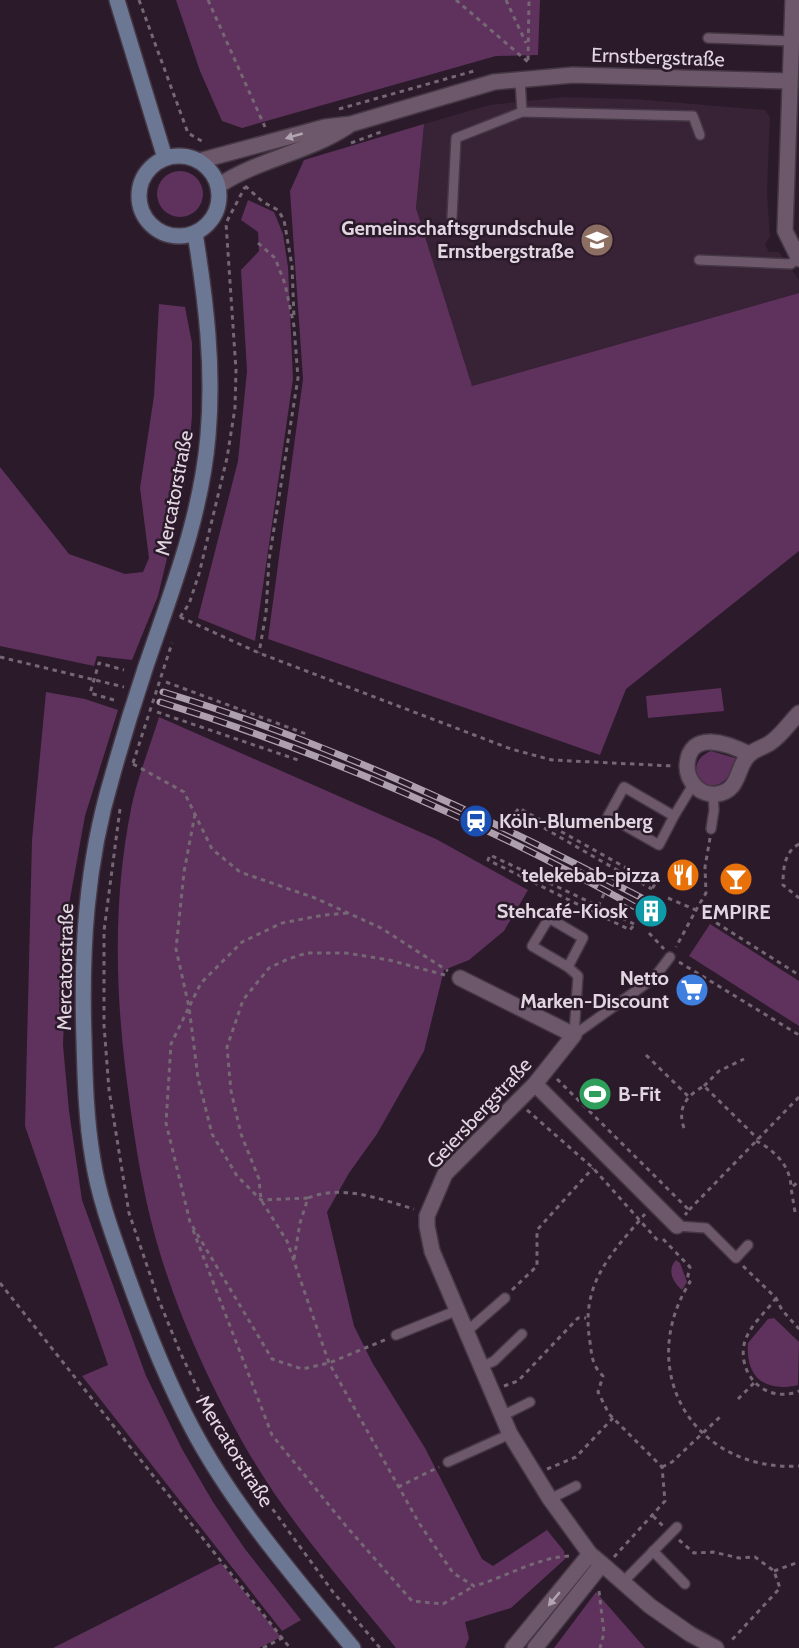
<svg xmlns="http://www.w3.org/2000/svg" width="799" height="1648" font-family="Cabin,sans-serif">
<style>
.built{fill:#372236}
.green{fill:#5e325c}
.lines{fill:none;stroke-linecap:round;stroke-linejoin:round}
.service-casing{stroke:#453744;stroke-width:12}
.minor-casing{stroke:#453744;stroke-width:18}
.secondary-casing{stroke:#453744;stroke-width:18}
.path{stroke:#766775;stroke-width:3;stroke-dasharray:4.5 4.5;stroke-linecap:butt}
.service{stroke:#6c586a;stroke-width:9}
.minor{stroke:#6c586a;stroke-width:15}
.secondary{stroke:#6b7793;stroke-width:15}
.rail-casing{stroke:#ada0ac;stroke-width:7}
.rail{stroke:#2b1a2a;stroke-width:4.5;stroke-dasharray:14;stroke-linecap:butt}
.oneway{fill:#b3a4b1}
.labels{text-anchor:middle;stroke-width:5;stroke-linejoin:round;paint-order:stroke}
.street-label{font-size:20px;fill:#e2d6e1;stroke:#2b1a2a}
.poi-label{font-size:20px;font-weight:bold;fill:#e2d6e1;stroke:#2b1a2a;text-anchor:end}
</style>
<rect width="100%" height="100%" fill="#2b1a2a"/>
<polygon class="built" points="564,97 635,99 765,110 770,117 767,192 770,237 765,244 769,252 779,252 799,280 799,293 472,386 416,208 424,124 489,105"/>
<g class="green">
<polygon points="176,0 540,0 538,55 496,56 242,128 222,121 200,71"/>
<polygon points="424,124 416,208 472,386 799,293 799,551 626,689 600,755 268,639 303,379 290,191 304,160"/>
<circle cx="180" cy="194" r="23"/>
<polygon points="248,200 274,212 283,234 288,267 293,379 255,641 198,618 238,461 247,371 241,270 259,251 258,232 241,220"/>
<polygon points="159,304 185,307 192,343 192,416 190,439 184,449 185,483 158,596 132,660 97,656 94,666 0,646 0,467 69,554 125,574 143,572 149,558 140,488 154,396"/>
<polygon points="721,688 724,711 648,718 646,696"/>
<polygon points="46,692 85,699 118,710 85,816 68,910 63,1045 69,1111 82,1200 146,1376 182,1449 213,1502 245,1549 301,1620 282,1631 82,1376 108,1365 25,1126 32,840"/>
<path d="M159,717L436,839L528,890L504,931L469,960L444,970L424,1051L377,1134L349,1173L327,1212L354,1326L373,1364L425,1448L482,1559L493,1566L547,1530L564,1551L565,1559L511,1608L465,1622L469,1638L465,1648H396C355,1597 311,1547 274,1493C225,1420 178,1320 155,1236C140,1181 132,1123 125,1066C115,981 114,894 131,809C137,778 150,747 159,717Z"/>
<path d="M711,751L735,758L737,762C715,814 674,766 711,751Z"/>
<polygon points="710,924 799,981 799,1026 689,956"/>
<path d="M676,1260L680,1263L687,1282L682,1290C672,1281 667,1270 676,1260Z"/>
<path d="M774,1318L799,1342L798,1385C765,1393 745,1377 748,1343L768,1319Z"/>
<polygon points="221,1563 281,1637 259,1648 53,1648"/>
<polygon points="596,1592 645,1648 554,1648"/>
</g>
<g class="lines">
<g class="service-casing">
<g id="service">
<polyline points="708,38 791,41"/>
<polyline points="520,79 522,112 693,116 700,135"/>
<polyline points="452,217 456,138 522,112"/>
<polyline points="699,260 791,264 797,257"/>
<polyline points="674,816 659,845 608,816 624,787 674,816 691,788 694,786"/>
<polyline points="711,829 714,810 713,794"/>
<polygon points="549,918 583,938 568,967 532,946"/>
<polyline points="568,967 578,976 574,1035"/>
<polyline points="574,1035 654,978 670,957"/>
<polyline points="677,1226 706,1228 736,1258 748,1245"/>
<polyline points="466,1332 505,1298"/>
<polyline points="396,1335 458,1310"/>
<polyline points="481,1367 494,1361 522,1334"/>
<polyline points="502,1416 530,1402"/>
<polyline points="448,1462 510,1434"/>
<polyline points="550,1499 576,1486"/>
<polyline points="653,1551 685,1584"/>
<polyline points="623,1582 677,1527"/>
</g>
</g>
<g class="minor-casing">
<g id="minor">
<polyline points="793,0 785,231 799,259"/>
<polyline points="199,161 325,127 351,124 494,82 573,75 789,81"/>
<path d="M218,186C258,159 308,153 348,126"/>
<path d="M749,754C729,744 689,728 687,766C687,774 690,781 696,787C701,792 709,795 717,794C741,791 736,765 750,754C756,749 764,747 770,743C781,736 790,722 799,713"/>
<polyline points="460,978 574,1035 535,1084 445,1174 427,1216 427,1226 432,1251 510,1434 550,1499 590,1554 602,1564 650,1606 690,1634 716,1648"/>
<polyline points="535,1084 677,1226"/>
<polyline points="513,1648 590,1554"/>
<polyline points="535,1648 602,1564"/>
</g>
</g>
<g class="secondary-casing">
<g id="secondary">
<polyline points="117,0 165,158"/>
<circle cx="179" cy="196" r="40"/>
<path d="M195,233C206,301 214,367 208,436C201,518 171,592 145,669C133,705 122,741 112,777C86,864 81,950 84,1039C85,1079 86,1120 93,1160C99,1199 114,1238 127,1275C146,1328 166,1379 192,1428C233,1506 297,1580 353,1648"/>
</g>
</g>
<g class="path">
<polyline points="139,0 188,133 205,143"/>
<polyline points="208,0 265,127"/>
<polyline points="456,0 528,62"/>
<polyline points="506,0 526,43"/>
<polyline points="528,60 529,0"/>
<polyline points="339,109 474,71"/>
<polyline points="351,143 381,132"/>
<polyline points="245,186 263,202 278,210 284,220 292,266 294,318"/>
<polyline points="258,243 275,258 285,284 294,326 298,378 269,560 266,613 259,653"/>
<polyline points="180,617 189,604 199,574 227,458 235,408 236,370 226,223 245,187"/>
<polyline points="180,617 259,653 511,749 552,760 673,766"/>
<polyline points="0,657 124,687"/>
<polyline points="166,682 309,735"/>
<polyline points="114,700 90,693 99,663 124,670"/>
<polyline points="157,712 301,761"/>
<polyline points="133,763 172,643"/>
<polyline points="133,764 184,792 212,849 240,872 315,898 381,928 448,971"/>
<polyline points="120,809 104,931 104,1025 109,1090 129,1213 158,1298 180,1352 223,1441 333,1592 380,1648"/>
<polyline points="195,814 184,872 176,949 189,1007 171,1044 166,1123 190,1222 272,1359 302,1369 329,1363 387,1339"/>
<polyline points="710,838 705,867 706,893 696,910 799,975"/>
<path d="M799,844C784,852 783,870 783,885L799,898"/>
<polyline points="617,870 652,889"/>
<polyline points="612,879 617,870 516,812 519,808 655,884 652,889 654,890"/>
<polyline points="604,894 598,906 490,855 488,860 630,930 634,925"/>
<polyline points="668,898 696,910 676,947"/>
<polyline points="598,906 634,924"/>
<polyline points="649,933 664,949"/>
<polyline points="679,962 799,1035"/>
<path d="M445,975L389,960L346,953H307L288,959L269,968L243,1000L227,1047L231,1091L241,1134L259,1179L261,1200L287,1241L329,1363L419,1523L453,1573L474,1586C507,1577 535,1558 569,1556"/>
<polyline points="646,1055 688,1096"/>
<polyline points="557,1079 689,1210 685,1215"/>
<polyline points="704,1086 719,1071 744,1059"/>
<polyline points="527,1110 593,1168 660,1243"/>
<path d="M684,1128C677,1108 686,1096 704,1086L758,1139"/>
<path d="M756,1141C775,1150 791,1167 791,1188"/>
<polyline points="308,1198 261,1200 237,1176 212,1134 198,1078 189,1007 201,983 242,942 282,923 324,915 348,913"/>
<polyline points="689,1210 799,1097"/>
<polyline points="795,1212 791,1188 799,1181"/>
<polyline points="193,1230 272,1435 346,1526 412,1601 443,1604 474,1586"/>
<path d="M663,1239L690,1267L687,1280L690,1282C634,1371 694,1472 799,1466"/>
<path d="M294,1259L300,1223L308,1198C343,1184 379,1199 414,1209"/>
<polyline points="743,1266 776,1298 782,1310 799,1329"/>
<polyline points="0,1283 290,1648"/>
<polyline points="512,1290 537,1266 537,1230 593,1168"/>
<path d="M776,1298C766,1312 747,1328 744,1345C738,1377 768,1404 799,1391"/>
<polyline points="504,1386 518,1381 578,1318 586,1318"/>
<polyline points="738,1399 754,1383"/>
<polyline points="662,1467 672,1462 721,1416"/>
<polyline points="547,1469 576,1457 613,1418"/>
<polyline points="398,1487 439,1467"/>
<polyline points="653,1516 663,1526"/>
<polyline points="679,1540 694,1553 713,1552 739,1558 755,1557 774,1571 780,1588 730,1642"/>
<path d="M614,1557L665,1501L662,1467L609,1414L598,1392L603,1376C592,1365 592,1357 590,1342C580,1284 610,1255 645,1214"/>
<polyline points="774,1571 799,1562"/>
<polyline points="599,1591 604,1633 600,1648"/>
<polyline points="263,1648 284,1637"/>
</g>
<use href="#service" class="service"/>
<use href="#minor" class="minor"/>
<use href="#secondary" class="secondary"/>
<g class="rail-casing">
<g id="rail">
<path d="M163,692C329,742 489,818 642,898"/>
<path d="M160,702C323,752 488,825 637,908"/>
</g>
</g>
<use href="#rail" class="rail"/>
</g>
<defs><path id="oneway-solid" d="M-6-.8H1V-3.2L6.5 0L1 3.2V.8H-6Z" transform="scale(1.5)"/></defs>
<g class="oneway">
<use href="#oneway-solid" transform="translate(294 136) rotate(164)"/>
<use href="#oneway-solid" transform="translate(554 1599) rotate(130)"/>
</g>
<defs>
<g id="school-disc" transform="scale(1.725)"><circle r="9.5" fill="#8d6e63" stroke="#2b1a2a"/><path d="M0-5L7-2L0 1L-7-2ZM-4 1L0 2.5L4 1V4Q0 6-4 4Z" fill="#fff"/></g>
<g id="station-disc" transform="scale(1.725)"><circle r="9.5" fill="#1a4fb4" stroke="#2b1a2a"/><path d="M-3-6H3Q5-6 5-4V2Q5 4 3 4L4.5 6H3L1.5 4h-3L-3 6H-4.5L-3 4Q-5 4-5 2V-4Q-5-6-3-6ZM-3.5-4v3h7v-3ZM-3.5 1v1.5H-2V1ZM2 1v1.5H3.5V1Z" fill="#fff"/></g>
<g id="restaurant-disc" transform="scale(1.725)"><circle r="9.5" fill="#e8710a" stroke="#2b1a2a"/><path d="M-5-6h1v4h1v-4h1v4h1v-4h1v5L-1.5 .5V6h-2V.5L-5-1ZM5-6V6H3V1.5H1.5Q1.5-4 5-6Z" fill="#fff"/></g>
<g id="bar-disc" transform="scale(1.725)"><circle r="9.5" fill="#e8710a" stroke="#2b1a2a"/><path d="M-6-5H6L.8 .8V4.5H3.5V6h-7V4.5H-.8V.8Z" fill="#fff"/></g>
<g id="building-disc" transform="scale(1.725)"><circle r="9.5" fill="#0f9aa8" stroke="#2b1a2a"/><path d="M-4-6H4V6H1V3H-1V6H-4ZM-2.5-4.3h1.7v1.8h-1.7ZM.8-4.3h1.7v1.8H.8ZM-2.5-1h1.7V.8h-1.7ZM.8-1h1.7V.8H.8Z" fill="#fff"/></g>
<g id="supermarket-disc" transform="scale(1.725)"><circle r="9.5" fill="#3f7fe0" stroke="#2b1a2a"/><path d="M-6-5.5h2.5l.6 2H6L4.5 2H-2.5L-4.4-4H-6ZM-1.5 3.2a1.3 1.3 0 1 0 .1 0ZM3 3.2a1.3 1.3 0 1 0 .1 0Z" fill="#fff"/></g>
<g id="stadium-disc" transform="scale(1.725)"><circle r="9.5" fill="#2e9e5b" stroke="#2b1a2a"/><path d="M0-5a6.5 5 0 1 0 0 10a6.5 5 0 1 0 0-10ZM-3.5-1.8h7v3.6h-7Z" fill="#fff"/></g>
</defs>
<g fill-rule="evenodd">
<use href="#school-disc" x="597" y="240"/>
<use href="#station-disc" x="476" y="821"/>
<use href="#restaurant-disc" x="683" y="875"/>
<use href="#bar-disc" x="736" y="879"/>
<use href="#building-disc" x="651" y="911"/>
<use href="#supermarket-disc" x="692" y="990"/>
<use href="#stadium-disc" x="595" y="1094"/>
</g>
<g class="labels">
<g class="street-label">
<text transform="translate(658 57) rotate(2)" y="7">Ernstbergstraße</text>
<text transform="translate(174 493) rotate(-79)" y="7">Mercatorstraße</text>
<text transform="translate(65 967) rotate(-89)" y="7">Mercatorstraße</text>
<text transform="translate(479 1113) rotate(-47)" y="7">Geiersbergstraße</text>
<text transform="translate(235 1451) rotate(58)" y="7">Mercatorstraße</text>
</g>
<g class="poi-label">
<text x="574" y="235">Gemeinschaftsgrundschule<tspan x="574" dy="23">Ernstbergstraße</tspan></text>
<text x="499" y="828" text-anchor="start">Köln-Blumenberg</text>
<text x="660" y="882">telekebab-pizza</text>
<text x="628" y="918">Stehcafé-Kiosk</text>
<text x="736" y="919" text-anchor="middle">EMPIRE</text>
<text x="669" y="985">Netto<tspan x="669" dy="23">Marken-Discount</tspan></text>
<text x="618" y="1101" text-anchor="start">B-Fit</text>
</g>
</g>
</svg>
